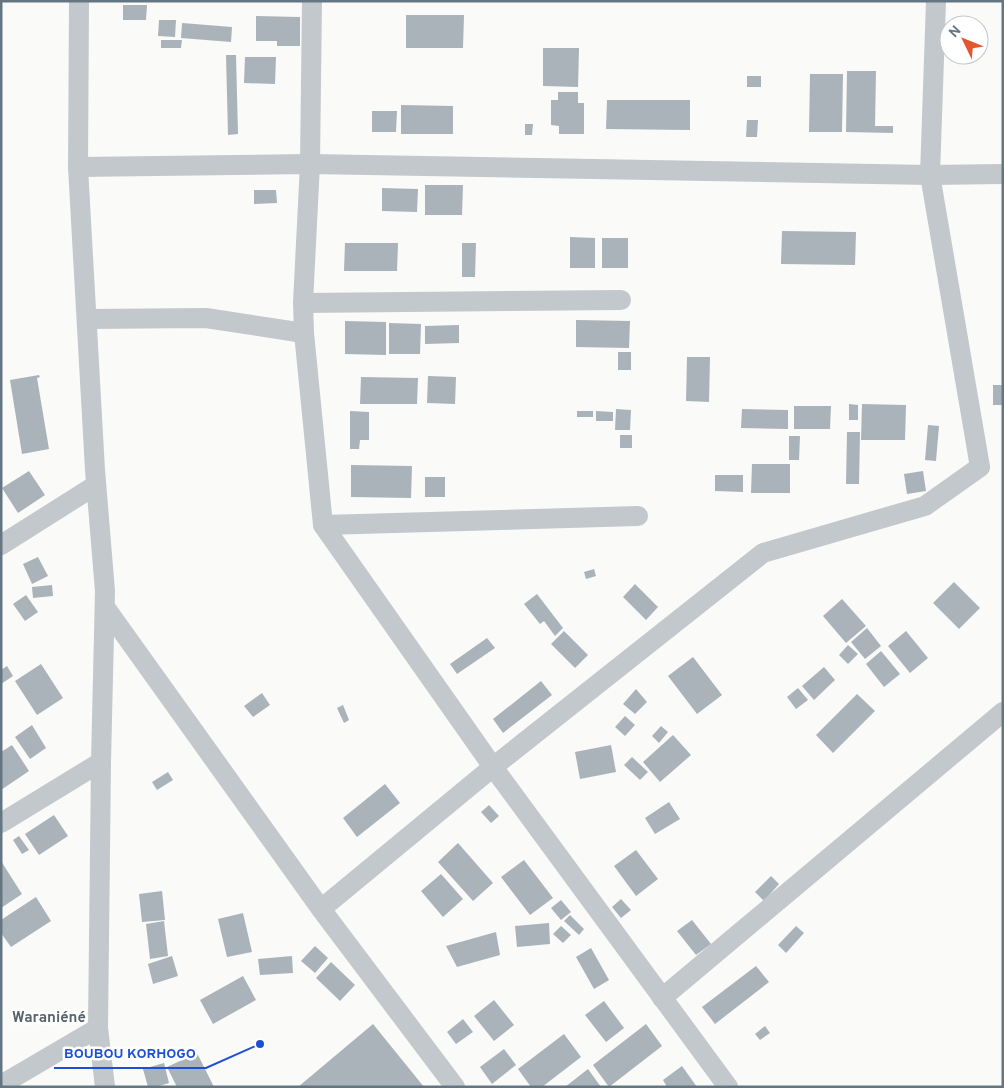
<svg xmlns="http://www.w3.org/2000/svg" width="1004" height="1088" font-family="Overpass,sans-serif">
<style>
.building{fill:#aab3b9}
.lines{fill:none;stroke-linecap:round;stroke-linejoin:round}
.minor{stroke:#c3c8cc;stroke-width:20}
.labels{text-anchor:middle;stroke-width:5;stroke-linejoin:round;paint-order:stroke}
.quarter-label{font-size:15px;font-weight:bold;fill:#57646e;stroke:#fff}
.leader{fill:none;stroke:#1d4ed8;stroke-width:2}
.callout-dot{fill:#1d4ed8;stroke:#fff;stroke-width:2}
.callout-label{font-size:14px;text-anchor:middle;font-weight:bold;fill:#1d4ed8;stroke:#fff;stroke-width:5;stroke-linejoin:round;paint-order:stroke}
</style>
<rect width="100%" height="100%" fill="#fafaf8"/>
<g class="building">
<polygon points="123,5 147,5 146,20 123,20"/>
<polygon points="406,15 464,15 463,48 406,48"/>
<polygon points="256,16 300,17 300,46 277,46 277,41 256,41"/>
<polygon points="159,20 176,20 175,37 158,36"/>
<polygon points="182,23 232,27 231,42 181,38"/>
<polygon points="161,40 182,40 181,48 161,48"/>
<polygon points="543,48 579,48 578,87 543,86"/>
<polygon points="226,55 236,55 238,134 228,135"/>
<polygon points="245,57 276,57 275,84 244,83"/>
<polygon points="847,71 876,71 875,126 893,126 893,133 846,132"/>
<polygon points="810,74 843,74 842,132 809,132"/>
<rect x="747" y="76" width="14" height="11"/>
<polygon points="558,92 578,92 578,103 584,103 584,134 559,134 559,126 551,125 551,100 558,100"/>
<polygon points="607,100 690,100 690,130 606,129"/>
<polygon points="401,105 453,106 453,134 401,134"/>
<polygon points="372,111 397,111 396,132 372,132"/>
<polygon points="747,120 758,120 757,137 746,137"/>
<polygon points="525,124 533,124 532,135 525,135"/>
<polygon points="425,185 463,185 462,215 425,215"/>
<polygon points="382,188 418,189 417,212 382,211"/>
<polygon points="254,190 276,190 277,203 254,204"/>
<polygon points="782,231 856,232 855,265 781,264"/>
<polygon points="570,237 595,238 595,268 570,268"/>
<rect x="602" y="238" width="26" height="30"/>
<polygon points="345,243 398,243 397,271 344,271"/>
<polygon points="462,243 476,243 475,277 462,277"/>
<polygon points="576,320 630,321 629,348 576,347"/>
<polygon points="345,321 386,322 386,355 345,354"/>
<polygon points="389,323 421,324 420,354 389,354"/>
<polygon points="459,325 459,343 425,344 425,326"/>
<rect x="618" y="352" width="13" height="18"/>
<polygon points="687,357 710,357 709,402 686,401"/>
<polygon points="39,375 40,377 37,378 49,449 22,454 10,380"/>
<polygon points="428,376 456,377 455,404 427,403"/>
<polygon points="361,377 418,378 417,404 360,404"/>
<rect x="993" y="385" width="10" height="20"/>
<polygon points="849,404 858,405 858,420 849,420"/>
<polygon points="862,404 906,405 905,440 861,440"/>
<polygon points="794,406 831,406 830,429 794,429"/>
<polygon points="616,409 631,410 630,430 615,430"/>
<polygon points="742,409 788,410 788,429 741,428"/>
<polygon points="350,411 369,412 369,440 360,440 359,449 350,449"/>
<rect x="577" y="411" width="16" height="6"/>
<polygon points="596,411 613,412 613,421 596,421"/>
<polygon points="928,425 939,426 936,461 925,460"/>
<polygon points="847,432 860,432 859,484 846,484"/>
<rect x="620" y="435" width="12" height="13"/>
<polygon points="789,436 800,436 799,460 789,460"/>
<polygon points="752,464 790,464 790,493 751,493"/>
<polygon points="351,465 412,466 411,498 351,497"/>
<polygon points="29,471 45,495 18,513 2,488"/>
<polygon points="923,471 926,491 907,494 904,474"/>
<polygon points="715,475 743,475 743,492 715,491"/>
<rect x="425" y="477" width="20" height="20"/>
<polygon points="38,557 48,576 32,584 23,564"/>
<polygon points="594,569 596,576 586,579 584,572"/>
<polygon points="954,582 980,608 959,629 933,603"/>
<polygon points="635,584 658,607 646,620 623,597"/>
<polygon points="52,585 53,596 33,598 32,587"/>
<polygon points="537,594 563,628 555,636 544,621 540,624 524,604"/>
<polygon points="26,595 38,612 25,621 13,604"/>
<polygon points="842,599 866,626 846,643 823,616"/>
<polygon points="867,628 881,646 865,659 851,642"/>
<polygon points="564,631 588,655 575,668 551,644"/>
<polygon points="906,631 928,658 910,673 888,646"/>
<polygon points="487,638 495,648 457,674 450,664"/>
<polygon points="848,645 858,654 848,664 839,655"/>
<polygon points="881,651 900,674 884,687 866,664"/>
<polygon points="693,657 722,695 697,714 668,676"/>
<polygon points="41,664 63,698 37,715 15,681"/>
<polygon points="7,666 13,676 1,684 1,670"/>
<polygon points="824,667 835,680 814,700 802,686"/>
<polygon points="541,681 552,695 503,733 493,719"/>
<polygon points="798,688 808,700 796,709 787,697"/>
<polygon points="636,689 647,702 635,714 623,704"/>
<polygon points="262,693 270,705 253,717 244,706"/>
<polygon points="857,694 875,711 833,753 816,735"/>
<polygon points="343,705 349,720 344,723 337,708"/>
<polygon points="625,716 635,725 625,736 615,727"/>
<polygon points="32,725 46,748 30,759 15,737"/>
<polygon points="661,726 668,732 659,743 652,736"/>
<polygon points="673,735 691,755 660,782 643,762"/>
<polygon points="12,745 29,771 1,790 1,752"/>
<polygon points="611,745 616,772 580,779 575,752"/>
<polygon points="632,757 648,772 640,780 624,765"/>
<polygon points="168,772 173,780 157,790 152,782"/>
<polygon points="385,784 400,803 357,837 343,818"/>
<polygon points="669,802 680,819 655,834 645,818"/>
<polygon points="489,805 499,816 491,823 481,812"/>
<polygon points="54,815 68,836 39,855 25,834"/>
<polygon points="19,836 29,850 22,854 13,840"/>
<polygon points="458,843 493,883 473,901 438,862"/>
<polygon points="636,850 658,879 636,896 614,866"/>
<polygon points="524,860 553,898 530,915 501,877"/>
<polygon points="1,861 22,894 1,908"/>
<polygon points="441,874 463,899 443,917 421,891"/>
<polygon points="771,876 779,884 764,901 755,892"/>
<polygon points="162,891 165,920 142,922 139,894"/>
<polygon points="36,897 51,921 11,947 1,933 1,920"/>
<polygon points="621,899 631,910 621,918 612,907"/>
<polygon points="561,900 571,912 561,920 551,908"/>
<polygon points="243,913 252,952 227,957 218,919"/>
<polygon points="570,915 584,929 579,935 564,921"/>
<polygon points="692,920 711,944 696,955 677,931"/>
<polygon points="164,921 168,956 150,959 146,924"/>
<polygon points="549,923 550,944 517,947 515,926"/>
<polygon points="561,926 571,935 563,943 553,934"/>
<polygon points="796,926 804,933 786,953 778,945"/>
<polygon points="496,932 500,955 457,967 446,946"/>
<polygon points="315,946 328,958 315,973 301,961"/>
<polygon points="591,948 609,980 594,989 576,957"/>
<polygon points="172,956 178,976 153,984 148,964"/>
<polygon points="292,956 293,973 260,975 258,959"/>
<polygon points="331,962 355,985 340,1001 316,978"/>
<polygon points="756,966 769,982 715,1024 702,1007"/>
<polygon points="243,976 256,1000 213,1024 200,1000"/>
<polygon points="494,1000 514,1025 494,1041 474,1016"/>
<polygon points="604,1001 624,1028 606,1042 585,1015"/>
<polygon points="463,1019 473,1032 456,1044 447,1032"/>
<polygon points="373,1024 424,1087 298,1087"/>
<polygon points="646,1024 662,1046 609,1087 593,1065"/>
<polygon points="765,1026 770,1033 760,1040 755,1034"/>
<polygon points="564,1034 581,1057 542,1087 531,1087 518,1069"/>
<polygon points="504,1049 516,1065 492,1084 480,1067"/>
<polygon points="197,1053 214,1087 177,1087 167,1067"/>
<polygon points="164,1063 169,1083 156,1087 148,1087 143,1069"/>
<polygon points="682,1066 697,1087 667,1087 663,1080"/>
<polygon points="588,1069 601,1087 565,1087"/>
</g>
<g class="lines">
<g class="minor">
<polyline points="79,1 78,167 95,470 105,591 101,762 98,1028 105,1087"/>
<polyline points="312,1 310,164 303,303 304,333 323,525 493,767 728,1087"/>
<polyline points="78,167 310,164 930,175 1003,174"/>
<polyline points="303,303 621,300"/>
<polyline points="87,319 206,318 304,333"/>
<polyline points="323,525 638,516"/>
<polyline points="1,545 96,485"/>
<polyline points="105,607 321,909 455,1087"/>
<polyline points="1,823 101,762"/>
<polyline points="321,909 493,767 763,553 925,506 980,467 930,175 936,1"/>
<polyline points="662,998 1003,712"/>
<polyline points="1,1085 98,1028"/>
</g>
</g>
<g class="labels">
<g class="quarter-label">
<text x="49" y="1022">Waraniéné</text>
</g>
</g>
<path class="leader" d="M260 1044L206 1068H54"/>
<circle class="callout-dot" cx="260" cy="1044" r="5"/>
<g class="callout-label">
<text x="130" y="1058">BOUBOU KORHOGO</text>
</g>
<rect width="1004" height="1088" fill="none" stroke="#657683" stroke-width="5"/>
<g transform="translate(964 40) rotate(313)"><circle r="24" fill="#ffffff" stroke="#c1c8cd"/>
<path d="M0-4L9 19L0 12L-9 19Z" fill="#e4572e"/>
<text y="-8" font-size="14" font-weight="bold" text-anchor="middle" fill="#657683">N</text>
</g>
</svg>
